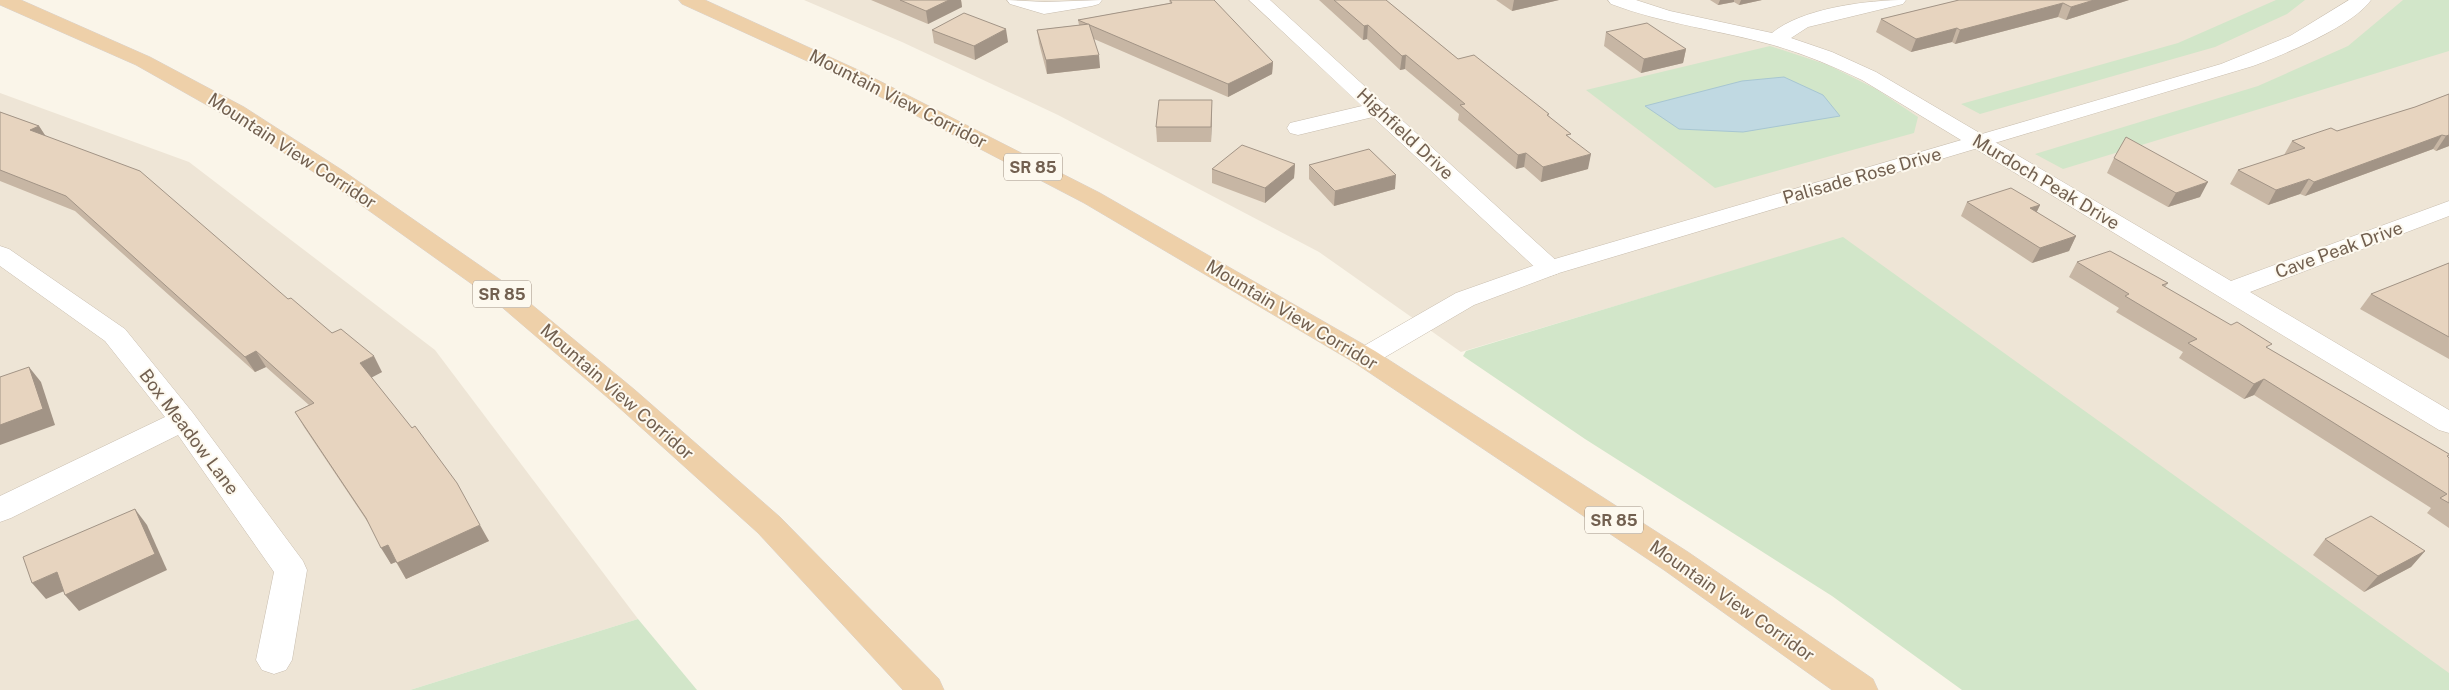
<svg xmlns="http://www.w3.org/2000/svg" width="2449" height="690" font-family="'Public Sans',sans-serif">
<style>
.residential{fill:#eee5d6}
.green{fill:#d2e6c9}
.water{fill:#c0d9e2;stroke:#a7c6d2}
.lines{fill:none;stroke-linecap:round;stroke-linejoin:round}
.minor-casing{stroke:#c8bdae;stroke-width:1}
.tertiary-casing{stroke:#c8bdae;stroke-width:1}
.trunk-casing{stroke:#d8d2ce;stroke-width:1}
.minor{fill:#fff;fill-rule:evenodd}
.tertiary{fill:#fff;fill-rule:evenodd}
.trunk{fill:#eed0a9;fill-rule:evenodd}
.wall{fill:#c7b6a4}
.shaded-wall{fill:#a29486}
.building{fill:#e7d4bf;stroke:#a29486}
.labels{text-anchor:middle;stroke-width:4;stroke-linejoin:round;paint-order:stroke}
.shield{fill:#fdf9ef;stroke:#9c8e80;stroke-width:1}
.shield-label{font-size:16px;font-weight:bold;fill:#726050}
.street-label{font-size:18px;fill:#726050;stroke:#fdf9ef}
</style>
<rect width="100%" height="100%" fill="#faf5e9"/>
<g class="residential">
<polygon points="804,0 2449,0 2449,676 1843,238 1461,352 1319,252 1058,115 902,42"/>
<polygon points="0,93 189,162 435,350 638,619 410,690 0,690"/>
</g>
<g class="green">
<polygon points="2276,0 2305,0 2287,14 2215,47 1980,114 1961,104 2178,43"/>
<polygon points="2403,0 2449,0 2449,51 2063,169 2035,154 2258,86 2348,46"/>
<polygon points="1770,46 1828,65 1876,89 1918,117 1914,133 1715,188 1586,90"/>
<polygon points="1843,237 2449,673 2449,690 1962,690 1832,596 1585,439 1463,356 1466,351"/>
<polygon points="638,619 697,690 410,690"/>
</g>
<polygon class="water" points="1784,77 1823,95 1840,116 1743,132 1679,129 1645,106 1742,81"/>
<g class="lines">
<g class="minor-casing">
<g id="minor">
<polygon points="1007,0 1045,2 1102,0 1099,4 1092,6 1044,14 1010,4"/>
<polygon points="1249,0 1270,0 1559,263 1563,268 1559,273 1550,276 1541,273 1373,117 1298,135 1290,133 1287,128 1290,123 1362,106"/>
<path d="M1608,0H1636L1670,11L1772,33C1802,8 1868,0 1906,0L1903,4L1808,27L1791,38L1832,52L1876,72L2231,281L2449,201V216L2250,292L2449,410V433L2439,430L1862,80C1833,66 1804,54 1773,45C1719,30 1664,24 1611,4Z"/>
<polygon points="0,246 9,249 125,329 193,413 303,561 307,570 292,660 286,670 274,674 262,670 256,660 274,572 178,435 11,518 0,522 0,496 165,417 105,341 0,266"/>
</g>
</g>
<g class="tertiary-casing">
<path id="tertiary" d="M2349,0H2371C2353,26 2283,55 2253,66L1559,273L1474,305L1375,363L1365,366L1355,363L1351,357L1355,351L1456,293L1541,263L2221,64L2290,36Z"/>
</g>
<g class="trunk-casing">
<g id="trunk">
<polygon points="0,0 21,0 150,57 244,107 342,170 508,285 635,390 780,517 939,679 944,690 903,690 758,533 615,404 490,297 326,180 228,117 136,65 0,5"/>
<polygon points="679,0 705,0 856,69 1100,193 1375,351 1688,552 1873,679 1878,690 1832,690 1664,570 1355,363 1084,203 842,77 682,4"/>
</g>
</g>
<use href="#minor" class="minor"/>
<use href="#tertiary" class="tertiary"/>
<use href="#trunk" class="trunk"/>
</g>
<g class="wall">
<polygon points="871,0 961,0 962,7 928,24"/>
<polygon points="1169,0 1273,62 1272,74 1228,97 1094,39 1100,68 1047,74 1039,43 1037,30 1079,25 1078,20 1170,3"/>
<polygon points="1319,0 1386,0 1458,59 1549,116 1570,138 1588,169 1541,182 1524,167 1516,169 1458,120 1459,114 1405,69 1400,70 1367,39 1363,40"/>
<polygon points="1496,0 1559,0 1512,11"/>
<polygon points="1710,0 1762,0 1739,5 1734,2 1718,5"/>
<polygon points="1959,0 2129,0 2066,20 2058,17 1955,44 1952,42 1911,52 1876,32 1881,19"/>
<polygon points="932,30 1008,42 975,60 934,43"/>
<polygon points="1606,32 1686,49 1683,63 1641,73 1604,46"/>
<polygon points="2449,94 2449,146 2436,151 2433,149 2305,196 2300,194 2268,205 2230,184 2238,170 2284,155 2292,141 2337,131 2415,107"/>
<polygon points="0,112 39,126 45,135 288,299 382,372 371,377 489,541 406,579 396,562 391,564 369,524 304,427 295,412 309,405 266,367 255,372 75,211 0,181"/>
<polygon points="1212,114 1211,142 1157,142 1156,127"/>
<polygon points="2114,158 2200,197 2168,207 2107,173"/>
<polygon points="1295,164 1294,178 1265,203 1212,183 1212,169"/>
<polygon points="1309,165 1395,189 1334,206 1309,179"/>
<polygon points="1967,202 2040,205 2036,212 2076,236 2069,251 2032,263 1961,216"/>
<polygon points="2077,262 2168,283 2165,287 2449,456 2448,457 2449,458 2449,528 2427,513 2431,508 2254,395 2244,399 2179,358 2183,352 2116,312 2119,308 2069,277"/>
<polygon points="2449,263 2449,359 2360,309 2371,294"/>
<polygon points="2325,539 2425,551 2411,567 2364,592 2313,555"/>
</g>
<g class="shaded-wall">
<polygon points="949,0 961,0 962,7 928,24 926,11"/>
<polygon points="1514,0 1559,0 1512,11"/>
<polygon points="1720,0 1734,0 1734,2 1718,5"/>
<polygon points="1741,0 1762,0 1739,5"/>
<polygon points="2094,0 2129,0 2066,20 2071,7"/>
<polygon points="2063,3 2058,17 1955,44 1960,30"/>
<polygon points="1368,25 1367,39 1363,40 1364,26"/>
<polygon points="1957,28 1952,42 1911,52 1916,39"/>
<polygon points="1006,29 1008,42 975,60 974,46"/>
<polygon points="1686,49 1683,63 1641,73 1644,59"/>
<polygon points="1099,55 1100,68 1047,74 1046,60"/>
<polygon points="1406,55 1405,69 1400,70 1402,56"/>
<polygon points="1273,62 1272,74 1228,97 1228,84"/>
<polygon points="1212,100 1212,114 1211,142 1211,127"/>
<polygon points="39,126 48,140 30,130"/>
<polygon points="2442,135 2433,149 2305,196 2314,182"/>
<polygon points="2449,135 2449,146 2436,151 2446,136"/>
<polygon points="1526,153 1524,167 1516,169 1518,155"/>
<polygon points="1591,154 1588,169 1541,182 1543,167"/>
<polygon points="1295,164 1294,178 1265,203 1265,188"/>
<polygon points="1396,175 1395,189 1334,206 1335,191"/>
<polygon points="2309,179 2300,194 2268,205 2276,190"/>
<polygon points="2208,182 2200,197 2168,207 2176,193"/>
<polygon points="2040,205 2033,220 2030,208"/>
<polygon points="2076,236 2069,251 2032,263 2040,248"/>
<polygon points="256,351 266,367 255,372 245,357"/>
<polygon points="374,356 382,372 369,379 360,363"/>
<polygon points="29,367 41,382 55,425 0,445 0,425"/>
<polygon points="2264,379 2254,395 2244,399 2254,384"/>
<polygon points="135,509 147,525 167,570 79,611 65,595"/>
<polygon points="480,525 489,541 406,579 397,563"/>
<polygon points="388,545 398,561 391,564 381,548"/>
<polygon points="2425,551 2411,567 2364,592 2378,576"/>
<polygon points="57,572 71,588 46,599 32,583"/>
</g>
<g class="building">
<polygon points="900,0 949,0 926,11"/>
<polygon points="1170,0 1214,0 1273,62 1228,84 1078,20 1172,3"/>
<polygon points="1334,0 1386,0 1458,59 1474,55 1549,114 1547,115 1571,134 1566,135 1591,154 1543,167 1526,153 1518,155 1460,105 1465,104 1406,55 1402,56 1368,25 1364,26"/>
<polygon points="1959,0 2094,0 2071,7 2063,3 1960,30 1957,28 1916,39 1881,19"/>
<polygon points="964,13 1006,29 974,46 932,30"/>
<polygon points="1647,23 1686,49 1644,59 1606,32"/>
<polygon points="1089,24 1099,55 1046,60 1037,30"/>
<polygon points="2449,94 2449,135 2446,136 2442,135 2314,182 2309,179 2276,190 2238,170 2305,148 2292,141 2331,128 2337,131 2415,107"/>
<polygon points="1159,100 1212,100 1211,127 1156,127"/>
<polygon points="0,112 39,126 30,130 140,171 288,299 291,298 332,333 341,329 374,356 360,363 412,428 415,426 457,483 480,525 397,563 388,545 381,548 366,518 295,412 314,403 256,351 245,357 66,196 0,170"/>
<polygon points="2126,137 2208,182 2176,193 2114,158"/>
<polygon points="1242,145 1295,164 1265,188 1212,169"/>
<polygon points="1369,149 1396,175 1335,191 1309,165"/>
<polygon points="2011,188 2040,205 2030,208 2076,236 2040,248 1967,202"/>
<polygon points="2110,251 2168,283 2162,285 2231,325 2237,322 2272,344 2266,347 2449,454 2449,455 2447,456 2449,458 2449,503 2440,498 2447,494 2264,379 2254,384 2188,343 2197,339 2125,296 2129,294 2077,262"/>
<polygon points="2449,263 2449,337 2371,294"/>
<polygon points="29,367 43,409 0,425 0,377"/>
<polygon points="135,509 155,554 65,595 57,572 32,583 23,557"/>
<polygon points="2371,516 2425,551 2378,576 2325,539"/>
</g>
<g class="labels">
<g class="shield">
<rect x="1004" y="153.5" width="58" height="27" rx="4"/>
<rect x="473" y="280.5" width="58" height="27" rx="4"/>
<rect x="1585" y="506.5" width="58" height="27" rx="4"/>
</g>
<g class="shield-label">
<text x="1033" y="173">SR 85</text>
<text x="502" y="300">SR 85</text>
<text x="1614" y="526">SR 85</text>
</g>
<g class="street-label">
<text transform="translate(898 99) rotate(27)" y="6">Mountain View Corridor</text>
<text transform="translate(1405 134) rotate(43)" y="6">Highfield Drive</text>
<text transform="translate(292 151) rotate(33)" y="6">Mountain View Corridor</text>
<text transform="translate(1862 176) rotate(-16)" y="6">Palisade Rose Drive</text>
<text transform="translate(2046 182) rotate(31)" y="6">Murdoch Peak Drive</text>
<text transform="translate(2339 250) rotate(-20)" y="6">Cave Peak Drive</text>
<text transform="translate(1292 315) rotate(31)" y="6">Mountain View Corridor</text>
<text transform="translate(617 392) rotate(41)" y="6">Mountain View Corridor</text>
<text transform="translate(189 432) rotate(53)" y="6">Box Meadow Lane</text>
<text transform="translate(1732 601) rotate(35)" y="6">Mountain View Corridor</text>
</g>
</g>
</svg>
